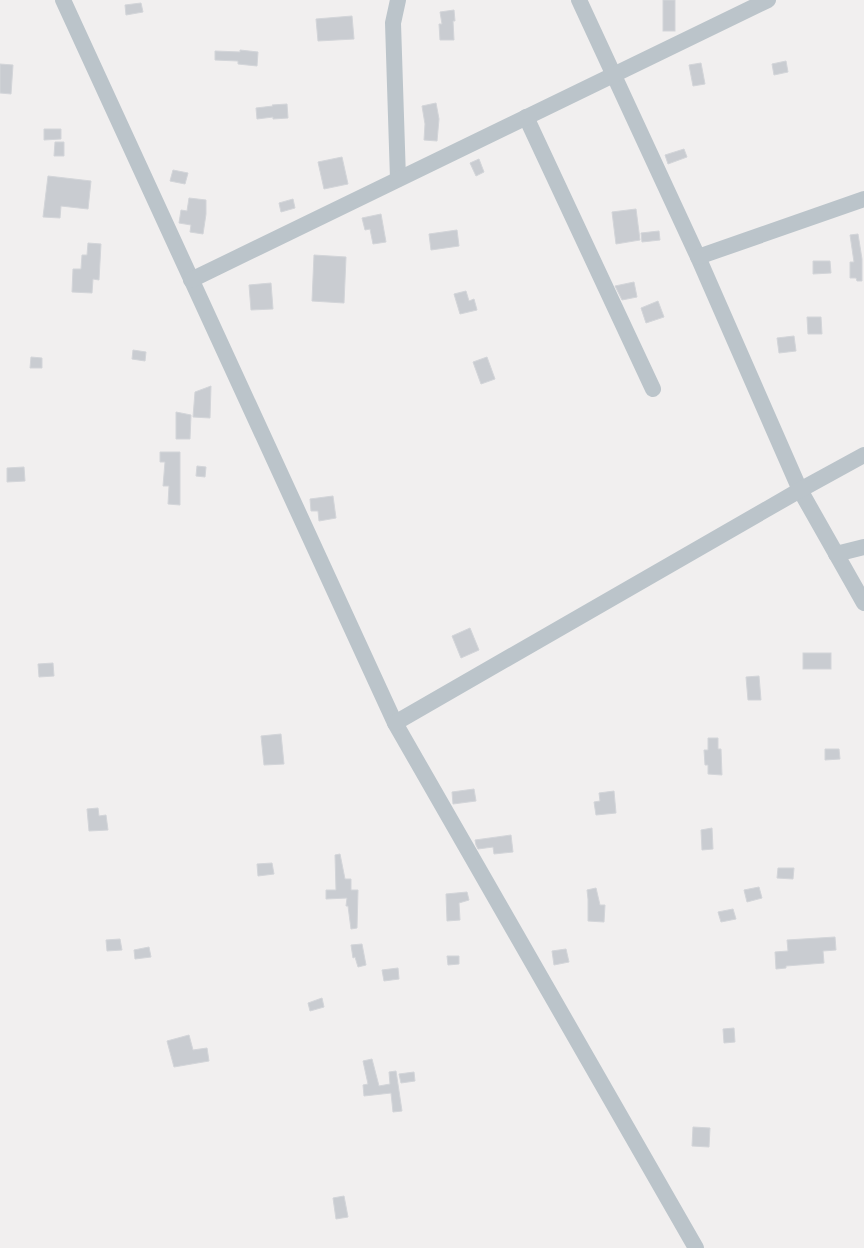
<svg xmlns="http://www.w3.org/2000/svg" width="864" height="1248" font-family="'Open Sans',sans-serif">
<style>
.building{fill:#c9ccd1;stroke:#d3d5d9}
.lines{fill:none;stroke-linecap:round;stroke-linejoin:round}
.minor{stroke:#bbc4ca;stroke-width:16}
</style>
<rect width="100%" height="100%" fill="#f1efef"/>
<g class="building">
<rect x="663" y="0" width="12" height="31"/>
<polygon points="141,3 143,12 126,15 125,5"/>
<polygon points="454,10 455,21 453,21 454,40 440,40 439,24 442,24 440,12"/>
<polygon points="352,16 354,39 318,41 316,19"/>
<polygon points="240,50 258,52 257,66 238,64 238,61 215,60 215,51 240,52"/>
<polygon points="786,61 788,72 774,75 772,64"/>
<polygon points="701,63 705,84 693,86 689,65"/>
<polygon points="0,64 13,65 11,94 0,93"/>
<polygon points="436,103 439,119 437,141 424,140 425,124 422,106"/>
<polygon points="287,104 288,118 273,119 273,117 257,119 256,108 273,106 272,105"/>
<polygon points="44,129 61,129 61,139 44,140"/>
<polygon points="55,142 64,142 64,156 54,156"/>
<polygon points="684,149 687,157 668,164 665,155"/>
<polygon points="342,157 348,184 324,189 318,162"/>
<polygon points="479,159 484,172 476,176 470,163"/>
<polygon points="173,170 188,173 185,184 170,181"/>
<polygon points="48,176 91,181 88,209 61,206 60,218 43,217"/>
<polygon points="189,198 206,200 206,214 203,234 190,232 191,225 179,223 181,210 187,211"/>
<polygon points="293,199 295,208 281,212 279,203"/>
<polygon points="636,209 640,240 616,244 612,212"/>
<polygon points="381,214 386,242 373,244 370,229 365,230 362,218"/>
<polygon points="457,230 459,246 431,250 429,234"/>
<polygon points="659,231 660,240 642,242 641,233"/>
<polygon points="858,234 862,259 862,281 857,281 856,278 850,278 850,262 854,262 850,235"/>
<polygon points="88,243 101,244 99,280 93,279 92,293 72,292 73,269 81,269 82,255 87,255"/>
<polygon points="314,255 346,257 344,303 312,301"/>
<polygon points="813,261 830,261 831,273 813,274"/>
<polygon points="634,282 637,297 622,300 615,286"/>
<polygon points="271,283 273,309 251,310 249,285"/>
<polygon points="466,291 469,301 474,299 477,310 460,314 454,294"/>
<polygon points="658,301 664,317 646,323 641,308"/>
<polygon points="807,317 821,317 822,334 808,334"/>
<polygon points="794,336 796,351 779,353 777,338"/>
<polygon points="133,350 146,352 145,361 132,359"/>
<polygon points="31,357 42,358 42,368 30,368"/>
<polygon points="487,357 495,379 481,384 473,362"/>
<polygon points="211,386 210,418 193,417 195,392"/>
<polygon points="176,412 191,415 190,439 176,439"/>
<polygon points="160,452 180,452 180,505 168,504 169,486 163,486 165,462 160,462"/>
<polygon points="197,466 206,467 205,477 196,476"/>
<polygon points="24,467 25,481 7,482 7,468"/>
<polygon points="333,496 336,518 319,521 318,511 311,511 310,499"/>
<polygon points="470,628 479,650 461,658 452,636"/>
<rect x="803" y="653" width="28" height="16"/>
<polygon points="53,663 54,676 39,677 38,664"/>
<polygon points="759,676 761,700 748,700 746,677"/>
<polygon points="281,734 284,764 264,765 261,736"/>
<polygon points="708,738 718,738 718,749 721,749 722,775 708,774 708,765 705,765 704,750 708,750"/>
<polygon points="825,749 839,749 840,759 825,760"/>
<polygon points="474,789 476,801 453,804 452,792"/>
<polygon points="614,791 616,813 596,815 594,802 600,801 599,793"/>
<polygon points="98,808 99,816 106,815 108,830 89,831 87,809"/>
<polygon points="712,828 713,849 702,850 701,830"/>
<polygon points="511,835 513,852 494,854 493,847 478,849 476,845 475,840"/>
<polygon points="340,854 345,879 351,879 351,890 358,890 357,928 351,929 348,906 346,906 347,898 326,899 326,890 336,890 335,855"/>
<polygon points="272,863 274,874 258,876 257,864"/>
<polygon points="778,868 794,868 793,879 777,878"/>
<polygon points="759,887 762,898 747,902 744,890"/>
<polygon points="596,888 600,905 605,905 604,922 588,921 588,899 587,890"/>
<polygon points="467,892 469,900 459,903 460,920 447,921 446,894"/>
<polygon points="733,909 736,919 721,922 718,912"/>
<polygon points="835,937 836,950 823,951 824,963 786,966 786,968 776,969 775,952 788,951 787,940"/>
<polygon points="120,939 122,950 107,951 106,940"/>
<polygon points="362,944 366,965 358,967 355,957 353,958 351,945"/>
<polygon points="149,947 151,957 135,959 134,950"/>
<polygon points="566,949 569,962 554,965 552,951"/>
<polygon points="447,956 459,956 459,964 448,965"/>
<polygon points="398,968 399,979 384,981 382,970"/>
<polygon points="322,998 324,1007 310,1011 308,1003"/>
<polygon points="734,1028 735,1042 724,1043 723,1029"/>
<polygon points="189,1035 193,1050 207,1048 209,1061 174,1067 167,1041"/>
<polygon points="372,1059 379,1086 390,1084 389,1072 396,1071 402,1111 393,1112 391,1093 364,1096 363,1085 368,1084 363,1061"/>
<polygon points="414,1072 415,1081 401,1083 399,1074"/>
<polygon points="693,1127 710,1128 709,1147 692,1146"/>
<polygon points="344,1196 348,1217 336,1219 333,1198"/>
</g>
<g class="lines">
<g class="minor">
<polyline points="63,0 395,723 696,1248"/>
<polyline points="398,0 393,23 398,179"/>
<polyline points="579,0 698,257 800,490 864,603"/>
<polyline points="526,117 653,389"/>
<polyline points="698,257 864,199"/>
<polyline points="191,280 768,0"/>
<polyline points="836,554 864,547"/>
<polyline points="395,723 800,490 864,455"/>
</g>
</g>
</svg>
